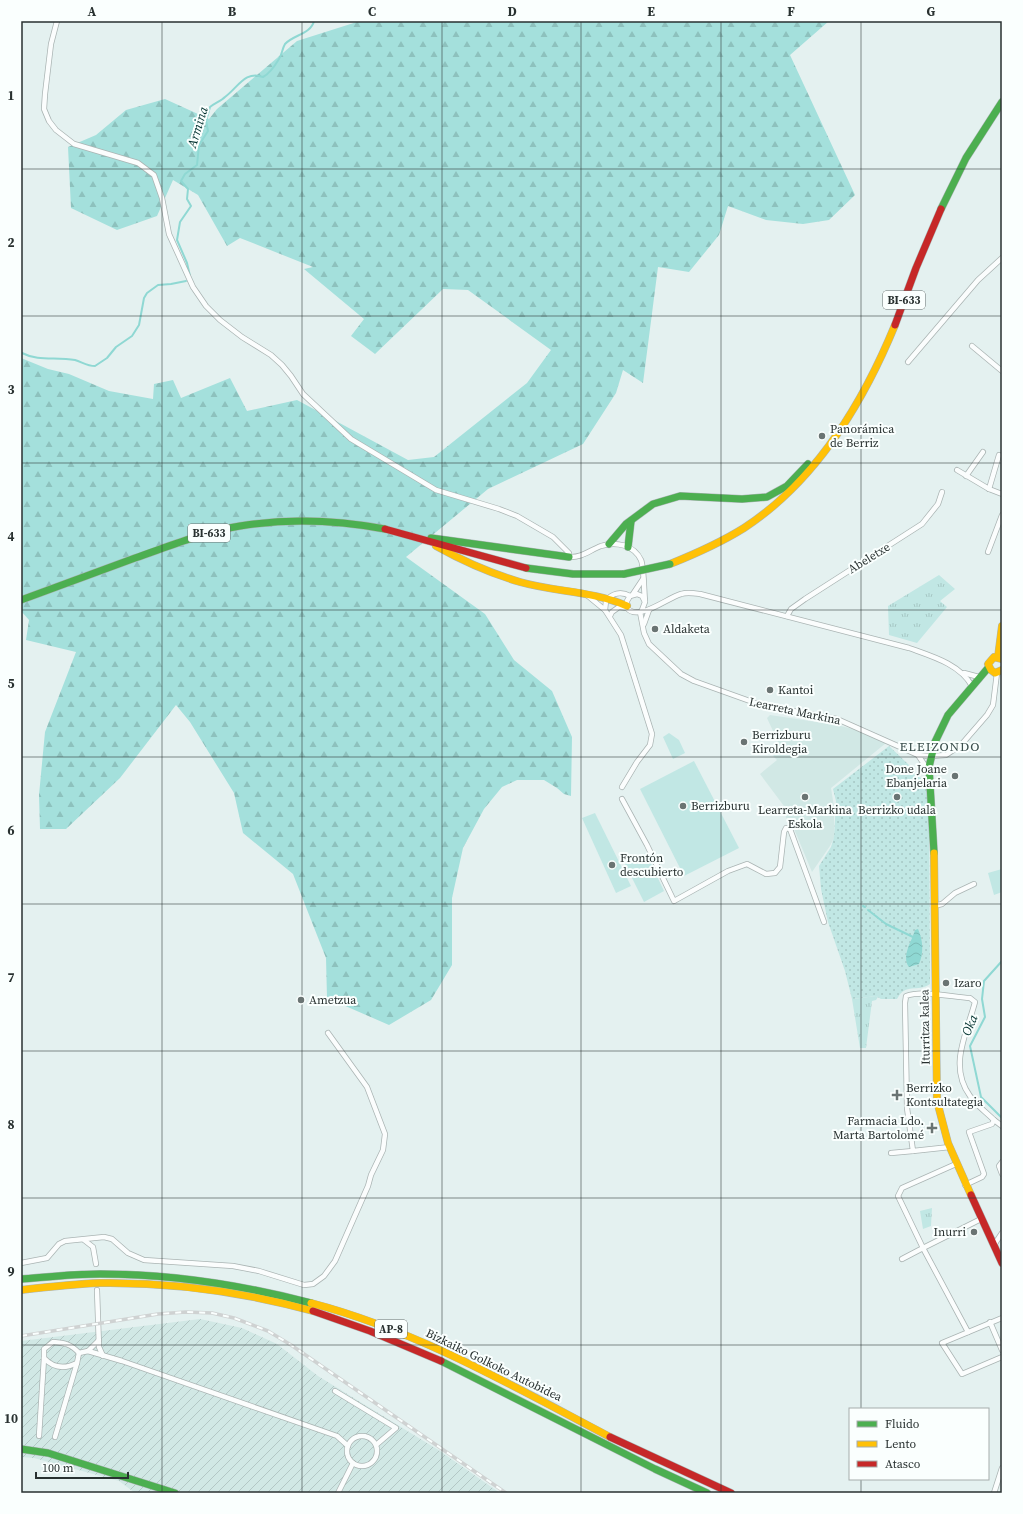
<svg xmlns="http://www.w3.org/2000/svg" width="1023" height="1514" font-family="'Source Serif 4',serif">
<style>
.built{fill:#d1e8e5}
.industrial{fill:url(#industrial-furrows)}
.grass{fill:url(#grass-tufts)}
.forest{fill:url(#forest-firs)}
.garden{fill:url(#garden-dots)}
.pitch{fill:#c1e7e4}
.water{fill:url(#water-waves)}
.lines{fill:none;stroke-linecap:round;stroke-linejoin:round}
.stream{stroke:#8fd8d3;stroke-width:2}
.street-casing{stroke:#aab4b3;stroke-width:6}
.fast-casing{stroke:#aab4b3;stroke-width:8}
.slow-casing{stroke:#aab4b3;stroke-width:8}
.jam-casing{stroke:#aab4b3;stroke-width:8}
.street{stroke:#fbfdfd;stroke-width:4.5}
.fast{stroke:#4caf50;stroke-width:7}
.slow{stroke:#ffc107;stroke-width:7}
.jam{stroke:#c62828;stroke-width:7}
.rail-casing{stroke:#cfd2d2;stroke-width:3.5}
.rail{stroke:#fafffe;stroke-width:2;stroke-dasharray:6;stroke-linecap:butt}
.fast-bridge-casing{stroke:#aab4b3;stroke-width:8;stroke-linecap:butt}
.fast-bridge{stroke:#4caf50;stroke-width:7}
.grid{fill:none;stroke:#283130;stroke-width:1;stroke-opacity:0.55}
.poi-dot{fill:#6a7473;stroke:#fafffe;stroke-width:1.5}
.labels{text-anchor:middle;stroke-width:4;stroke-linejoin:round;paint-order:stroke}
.shield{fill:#fafffe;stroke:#676f6e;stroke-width:1}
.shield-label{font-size:11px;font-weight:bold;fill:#283130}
.poi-label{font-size:12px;fill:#283130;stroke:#fafffe;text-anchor:start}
.street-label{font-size:12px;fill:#283130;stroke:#fafffe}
.water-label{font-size:13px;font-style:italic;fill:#00312e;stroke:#fafffe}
.neighbourhood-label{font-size:13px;letter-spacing:1px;fill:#3b4f4d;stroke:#fafffe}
.neatline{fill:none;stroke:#283130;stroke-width:1.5}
.grid-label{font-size:13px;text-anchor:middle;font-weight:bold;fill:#283130}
</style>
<defs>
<pattern id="industrial-furrows" width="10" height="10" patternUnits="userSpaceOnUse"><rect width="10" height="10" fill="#d1e8e5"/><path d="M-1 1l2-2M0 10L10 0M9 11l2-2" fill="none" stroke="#b3c7c5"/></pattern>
<pattern id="grass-tufts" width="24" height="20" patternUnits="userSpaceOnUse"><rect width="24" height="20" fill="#c1e7e4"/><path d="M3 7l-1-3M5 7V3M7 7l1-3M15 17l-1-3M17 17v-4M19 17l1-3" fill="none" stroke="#a6c7c4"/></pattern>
<pattern id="forest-firs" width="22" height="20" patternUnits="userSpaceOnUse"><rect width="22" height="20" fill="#a4e0dc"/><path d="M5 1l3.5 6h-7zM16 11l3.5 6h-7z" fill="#8dc1bd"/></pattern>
<pattern id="garden-dots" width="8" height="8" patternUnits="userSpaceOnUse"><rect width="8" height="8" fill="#c1e7e4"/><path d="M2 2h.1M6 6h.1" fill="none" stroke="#a6c7c4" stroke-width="1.8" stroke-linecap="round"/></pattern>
<pattern id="water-waves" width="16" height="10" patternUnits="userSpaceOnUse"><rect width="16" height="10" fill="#8fd8d3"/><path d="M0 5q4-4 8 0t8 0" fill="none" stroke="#7bbab5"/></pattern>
</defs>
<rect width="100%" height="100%" fill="#e4f1f0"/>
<polygon class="built" points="770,715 837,725 857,730 886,743 831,788 834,807 834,838 830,846 812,872 792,824 786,818 784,806 760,774 777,760 773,756 777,752 775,749 779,744 767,718"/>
<polygon class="industrial" points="200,1319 242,1328 277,1344 318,1376 440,1451 500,1493 135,1493 119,1481 34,1458 21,1457 21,1341"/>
<g class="grass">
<polygon points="939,575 955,589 940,601 947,607 917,643 889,635 888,606"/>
<polygon points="876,996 878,997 876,1000 872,1001 866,1048 860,1048 852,999"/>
<polygon points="932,1208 931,1226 923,1229 920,1211"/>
</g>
<polygon class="forest" points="360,21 829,21 790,55 855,195 829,220 803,224 766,220 728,206 719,235 689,272 658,267 643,383 623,370 616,393 583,444 488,489 406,557 485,614 514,660 552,691 572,737 571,796 564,794 557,788 544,780 517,780 502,787 484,809 463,848 452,898 452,965 431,1000 389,1025 327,998 326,958 293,874 243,833 234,793 190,722 176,705 120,778 66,829 40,829 39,795 45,732 76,652 26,640 29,620 21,611 21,358 48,369 69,374 109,391 153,399 154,384 173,380 181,398 230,378 247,411 297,400 408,460 434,457 527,383 551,350 468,290 443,289 375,354 351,336 364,319 304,269 313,267 240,238 227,246 198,195 173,180 157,216 117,230 71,208 68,147 96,135 126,110 165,99 209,119 217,109 297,41"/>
<path class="garden" d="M889,746L909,765L920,778L926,777L929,803L930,984C917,993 906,982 897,999H881L876,996L852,999L845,971L828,922L821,889L819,866L831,847L834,837L836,801L833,789Z"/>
<g class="pitch">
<polygon points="669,733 679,740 685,753 673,759 663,737"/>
<polygon points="694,761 739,848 684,876 640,789"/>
<polygon points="595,813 631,886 616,893 582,818"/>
<polygon points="646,853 664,891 644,902 625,864"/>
<polygon points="1002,869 1002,892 994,895 988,873"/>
</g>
<path class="water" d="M918,929C923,940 924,953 919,964L909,967C901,956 912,941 915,930Z"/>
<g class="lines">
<g class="stream">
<path d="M190,276L187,263L177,240L180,222L191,206L187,199L188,189L181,181L185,174L197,165L199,145L208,131L206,121L210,107C215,103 221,101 225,97C238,87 246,70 263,77C269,74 276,64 279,59C282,55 282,49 285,44C293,35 311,34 314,21"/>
<path d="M22,353C39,362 57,356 75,360C82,362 87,366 95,366L107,358L116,347L132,336L139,325L144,298L147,293L158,285L171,284L186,281"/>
<polyline points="863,906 865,907"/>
<polyline points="868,910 886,924 913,937"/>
<polyline points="1002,961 984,981 982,999 985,1017 970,1046 981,1097 1002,1118"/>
</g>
<g class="street-casing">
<g id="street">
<path d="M57,21L51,44L45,94L44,109L49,121L56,130L74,144L138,163L154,175L162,198L169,234L193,287L206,306L220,320L242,337L271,355L282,365L291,376L303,394L351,439L436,490L499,509L517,516L553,537L569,553V557C582,558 590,550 601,546C616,541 634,545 641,560C644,567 644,592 645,601"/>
<polyline points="972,346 1002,371"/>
<polyline points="908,362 978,280 1002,258"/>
<polyline points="957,470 989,489 1002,494"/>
<polyline points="966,476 983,452"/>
<polyline points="989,489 999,455"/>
<polyline points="988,552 1002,515"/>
<polyline points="633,594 643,579"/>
<polyline points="588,596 605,610"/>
<path d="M642,610L645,602L642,596L637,594L630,596L627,601V608C638,622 667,598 681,594C687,592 693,593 700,594L909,648C931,656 960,664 972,686"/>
<polyline points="640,612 644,633 649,644 681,674 694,681 761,705 837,719 918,755 928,756 932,754"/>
<polyline points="610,616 612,612 619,607 626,608"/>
<polyline points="787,616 791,609 805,599 922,524 938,504 942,492"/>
<polyline points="644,624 649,610"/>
<polyline points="964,673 979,677"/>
<polyline points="918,755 928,770"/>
<polyline points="932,756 946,755 961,745 987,715 993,705 997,673"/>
<path d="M622,787L637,762L650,745L652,734L621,635L605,610L606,601C612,593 621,591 630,596"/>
<polyline points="622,799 647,845 674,901 728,871 747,864 766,874 775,873 780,867 784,832 786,828 790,829 824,922"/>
<polyline points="934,906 942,904 955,893 974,884"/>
<polyline points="994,1120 1002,1126"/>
<path d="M950,1147L913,1151L907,1108L905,1003L906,996C923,990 952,997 970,998L975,1002C967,1033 948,1066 970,1096C976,1105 986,1112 994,1120L992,1124L969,1132L984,1174L982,1177L965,1185"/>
<polyline points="891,1153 913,1151"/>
<polyline points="1002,1162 999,1166 1002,1174"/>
<polyline points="84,1240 93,1247 96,1264"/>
<polyline points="994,1245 1002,1233"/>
<polyline points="902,1259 923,1248 898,1196 902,1188 956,1164"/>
<polyline points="21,1263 47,1258 59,1244 65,1241 104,1237 112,1239 128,1253 144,1260 233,1266 259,1271 304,1285 313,1284 324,1276 335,1261 368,1186 371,1175 383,1150 385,1134 367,1087 328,1033"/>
<polyline points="97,1290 99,1347 103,1356"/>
<polyline points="1002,1318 942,1343 962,1374 1002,1357"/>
<polyline points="990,1322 1002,1350"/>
<polyline points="968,1332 923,1248 981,1219"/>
<path d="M53,1342C65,1343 71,1344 79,1353L77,1363C65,1369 54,1369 44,1358V1349Z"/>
<polyline points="88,1351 99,1340"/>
<polyline points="79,1353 88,1351 122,1361 337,1436 348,1446"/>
<polyline points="335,1391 396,1428 376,1445"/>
<polyline points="39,1436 44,1358"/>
<circle cx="362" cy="1451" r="15"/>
<polyline points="55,1437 77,1363"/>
<polyline points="338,1493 353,1463"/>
<polyline points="994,1493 1002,1468"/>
</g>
</g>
<g class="fast-casing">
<g id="fast">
<polyline points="941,209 966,158 1002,102"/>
<polyline points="431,538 569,557"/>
<polyline points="609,544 626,524 653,504 680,496 742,499 767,497 787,486 808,464"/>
<polyline points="628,547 631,521"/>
<polyline points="526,568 573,574 624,574"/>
<path d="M21,600C59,586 97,572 135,558C170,546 204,532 240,526C288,518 337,520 385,529"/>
<polyline points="934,853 929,767 935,742 948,715 988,668"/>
<path d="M21,1279C47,1277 74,1274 100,1274C172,1274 242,1285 311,1303"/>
<polyline points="441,1361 655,1469 707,1493"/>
<polyline points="21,1449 48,1453 175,1493"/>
</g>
</g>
<g class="slow-casing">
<g id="slow">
<path d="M436,546C461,560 493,574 520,582C555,592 593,591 627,606"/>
<path d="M670,564C695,554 720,543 744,528C816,481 863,403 895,325"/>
<polyline points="998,657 1002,626"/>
<polyline points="1002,659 994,657 988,664 991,670 995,673 1002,670"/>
<polyline points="934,853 937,1101 948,1143 971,1195"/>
<path d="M21,1290C47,1287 73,1284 100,1283C171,1282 244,1292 313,1311"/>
<path d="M311,1303C418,1331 513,1386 610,1437"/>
</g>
</g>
<g class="jam-casing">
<g id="jam">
<polyline points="895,325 916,268 941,209"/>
<polyline points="385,529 526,568"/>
<polyline points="971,1195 1002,1263"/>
<polyline points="313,1311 370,1331 441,1361"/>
<polyline points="610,1437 731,1493"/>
</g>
</g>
<use href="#street" class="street"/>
<use href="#fast" class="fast"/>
<use href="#slow" class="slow"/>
<use href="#jam" class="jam"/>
<g class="rail-casing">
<polyline id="rail" points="21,1336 158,1314 186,1312 212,1313 234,1318 268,1331 291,1345 506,1493"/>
</g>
<use href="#rail" class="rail"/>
<g class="fast-bridge-casing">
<polyline id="fast-bridge" points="624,574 670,564"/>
</g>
<use href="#fast-bridge" class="fast-bridge"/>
</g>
<path class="grid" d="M162,21V1493M302,21V1493M442,21V1493M581,21V1493M721,21V1493M861,21V1409M21,169H1002M21,316H1002M21,463H1002M21,610H1002M21,757H1002M21,904H1002M21,1051H1002M21,1198H1002M21,1345H1002M861,1479V1493"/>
<g class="poi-dot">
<circle cx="822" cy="436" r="4"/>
<circle cx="655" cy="629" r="4"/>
<circle cx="770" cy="690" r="4"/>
<circle cx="744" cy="742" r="4"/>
<circle cx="955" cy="776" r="4"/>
<circle cx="805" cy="797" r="4"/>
<circle cx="897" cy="797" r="4"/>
<circle cx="683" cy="806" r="4"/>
<circle cx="612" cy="865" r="4"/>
<circle cx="946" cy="983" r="4"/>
<circle cx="301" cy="1000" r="4"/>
<path d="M895 1089h4v4h4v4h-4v4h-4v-4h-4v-4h4z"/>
<path d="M930 1122h4v4h4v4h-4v4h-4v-4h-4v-4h4z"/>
<circle cx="974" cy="1232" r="4"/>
</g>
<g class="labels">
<g class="shield">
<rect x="883" y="291" width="42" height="18" rx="3"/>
<rect x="188" y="524" width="42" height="18" rx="3"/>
<rect x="375" y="1320" width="32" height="18" rx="3"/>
</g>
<g class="shield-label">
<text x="904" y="304">BI-633</text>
<text x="209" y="537">BI-633</text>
<text x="391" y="1333">AP-8</text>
</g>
<g class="poi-label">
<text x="830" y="433">Panorámica<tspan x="830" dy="14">de Berriz</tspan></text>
<text x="663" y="633">Aldaketa</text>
<text x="778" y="694">Kantoi</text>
<text x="752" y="739">Berrizburu<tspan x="752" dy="14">Kiroldegia</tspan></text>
<text x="947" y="773" text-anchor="end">Done Joane<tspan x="947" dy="14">Ebanjelaria</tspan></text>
<text x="691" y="810">Berrizburu</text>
<text x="805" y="814" text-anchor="middle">Learreta-Markina<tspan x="805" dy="14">Eskola</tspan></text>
<text x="897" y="814" text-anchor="middle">Berrizko udala</text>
<text x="620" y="862">Frontón<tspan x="620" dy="14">descubierto</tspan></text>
<text x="954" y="987">Izaro</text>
<text x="309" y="1004">Ametzua</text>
<text x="906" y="1092">Berrizko<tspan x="906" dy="14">Kontsultategia</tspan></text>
<text x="924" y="1125" text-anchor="end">Farmacia Ldo.<tspan x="924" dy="14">Marta Bartolomé</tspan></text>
<text x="966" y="1236" text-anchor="end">Inurri</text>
</g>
<g class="street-label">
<text transform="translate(869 558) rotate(-32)" y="4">Abeletxe</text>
<text transform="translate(795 711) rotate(12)" y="4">Learreta Markina</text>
<text transform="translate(925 1027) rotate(-91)" y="4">Iturritza kalea</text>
<text transform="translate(494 1365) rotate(26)" y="4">Bizkaiko Golkoko Autobidea</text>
</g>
<g class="water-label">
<text transform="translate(197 127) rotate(-73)" y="5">Armina</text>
<text transform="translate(969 1025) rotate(-67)" y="5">Oka</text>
</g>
<g class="neighbourhood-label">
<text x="940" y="751">ELEIZONDO</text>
</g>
</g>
<rect width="1023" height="1514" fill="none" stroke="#fafffe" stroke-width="44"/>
<rect x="849" y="1408" width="140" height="72" fill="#fafffe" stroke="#a6adac"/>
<rect x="857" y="1421" width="20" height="6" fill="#4caf50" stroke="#a6adac"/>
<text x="885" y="1428" font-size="12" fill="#283130">Fluido</text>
<rect x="857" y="1441" width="20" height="6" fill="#ffc107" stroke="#a6adac"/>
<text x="885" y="1448" font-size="12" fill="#283130">Lento</text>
<rect x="857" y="1461" width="20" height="6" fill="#c62828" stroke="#a6adac"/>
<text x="885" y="1468" font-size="12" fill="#283130">Atasco</text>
<path d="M36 1472v6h92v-6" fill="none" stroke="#283130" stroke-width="2"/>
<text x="42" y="1472" font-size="12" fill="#283130" stroke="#fafffe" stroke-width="3" paint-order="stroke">100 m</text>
<rect x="22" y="22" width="979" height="1470" class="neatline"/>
<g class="grid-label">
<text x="92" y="16">A</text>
<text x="232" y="16">B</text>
<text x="372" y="16">C</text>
<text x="512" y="16">D</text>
<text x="651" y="16">E</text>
<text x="791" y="16">F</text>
<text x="931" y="16">G</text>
<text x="11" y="100">1</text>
<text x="11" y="247">2</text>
<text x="11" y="394">3</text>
<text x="11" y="541">4</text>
<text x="11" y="688">5</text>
<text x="11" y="835">6</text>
<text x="11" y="982">7</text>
<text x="11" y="1129">8</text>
<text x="11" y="1276">9</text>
<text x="11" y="1423">10</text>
</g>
</svg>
